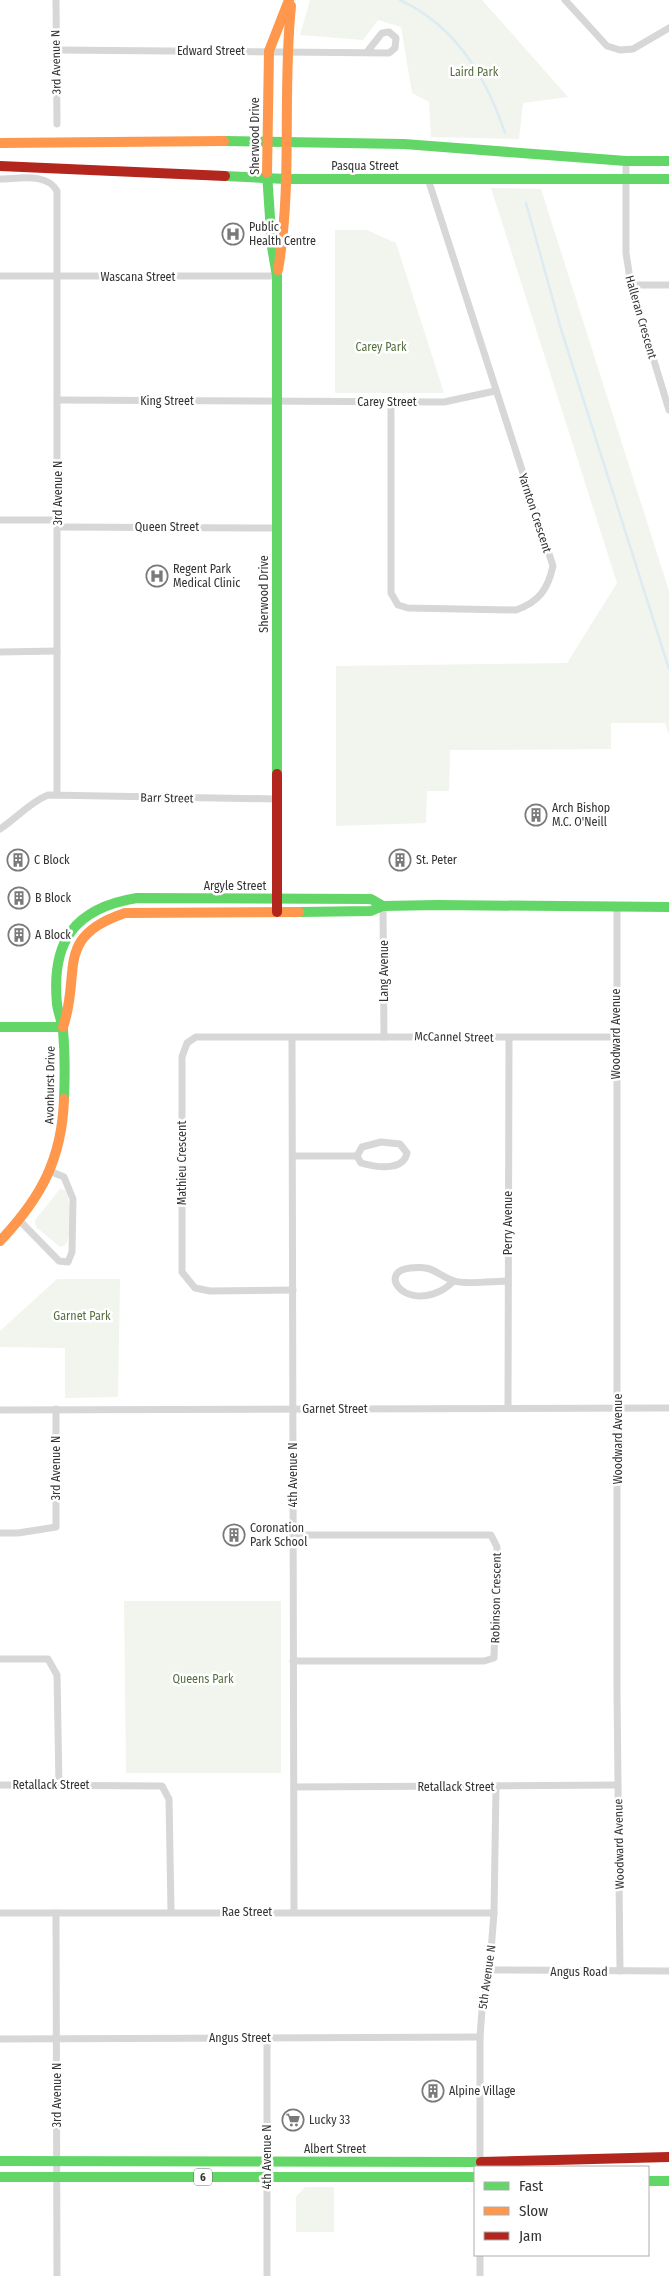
<svg xmlns="http://www.w3.org/2000/svg" width="669" height="2276" font-family="'Fira Sans Condensed',sans-serif">
<style>
.green{fill:#f1f5ed}
.lines{fill:none;stroke-linecap:round;stroke-linejoin:round}
.stream{stroke:#ddebf3;stroke-width:2.5}
.street{stroke:#d7d7d7;stroke-width:7}
.fast{stroke:#63d668;stroke-width:10}
.slow{stroke:#ff974d;stroke-width:10}
.jam{stroke:#b3261e;stroke-width:10}
.labels{text-anchor:middle;stroke-width:5;stroke-linejoin:round;paint-order:stroke}
.shield{fill:#fff;stroke:#707070;stroke-width:1}
.shield-label{font-size:11px;font-weight:bold;fill:#333}
.street-label{font-size:12px;fill:#333;stroke:#fff}
.park-label{font-size:12px;fill:#56703f;stroke:#fff}
.poi-label{font-size:12px;fill:#333;stroke:#fff;text-anchor:start}
</style>
<rect width="100%" height="100%" fill="#fff"/>
<g class="green">
<polygon points="310,0 482,0 568,97 523,103 519,139 431,137 429,102 412,93 401,27 378,20 363,40 300,35"/>
<polygon points="491,188 541,189 669,591 669,735 665,723 611,723 611,749 450,750 449,791 427,791 426,823 336,826 336,666 567,663 617,583"/>
<polygon points="335,230 367,230 396,243 444,393 335,393"/>
<path d="M60,1189L65,1190C71,1197 72,1238 65,1245L60,1247L36,1227L35,1220Z"/>
<polygon points="57,1279 120,1279 118,1397 65,1398 65,1348 0,1347 0,1331"/>
<polygon points="124,1601 281,1601 281,1773 126,1773"/>
<polygon points="305,2187 334,2187 334,2232 296,2232 296,2197"/>
</g>
<g class="lines">
<g class="stream">
<path d="M400,0C456,26 486,77 505,133"/>
<polyline points="526,203 561,329 669,669"/>
</g>
<g class="street">
<polyline points="56,0 57,124"/>
<polyline points="565,0 607,46 620,50 633,49 669,28"/>
<polyline points="56,50 389,53 395,48 396,38 389,32 382,33 367,52"/>
<polyline points="626,161 626,253 631,285 669,410"/>
<path d="M0,179C18,179 47,172 57,191V795"/>
<polyline points="0,276 277,276"/>
<polyline points="631,285 669,285"/>
<polyline points="57,400 444,402 495,391"/>
<path d="M391,402V593L398,605L408,608L516,610C539,602 548,589 553,566L428,179"/>
<polyline points="0,520 58,520"/>
<polyline points="58,527 277,528"/>
<polyline points="0,652 57,651"/>
<path d="M0,829C17,818 30,802 48,795L277,799"/>
<polyline points="383,906 384,1037"/>
<polyline points="617,907 617,1691 620,1971"/>
<polyline points="292,1038 294,1912"/>
<path d="M381,1142L400,1144L407,1153C403,1172 375,1167 361,1163L357,1156L362,1147Z"/>
<polyline points="293,1156 357,1156"/>
<polyline points="20,1221 59,1261 68,1262 72,1252 73,1199 64,1177 52,1172"/>
<path d="M454,1281C449,1285 444,1290 438,1292C401,1308 379,1271 410,1268C434,1265 435,1274 454,1281C465,1285 494,1281 508,1281"/>
<polyline points="293,1290 210,1291 195,1288 182,1272 182,1057 187,1043 196,1037 615,1037"/>
<polyline points="508,1408 509,1038"/>
<polyline points="0,1410 669,1408"/>
<polyline points="0,1533 18,1533 56,1527 56,1409"/>
<polyline points="293,1535 491,1535 497,1547 494,1658 484,1661 293,1661"/>
<polyline points="0,1659 48,1659 57,1675 59,1785"/>
<polyline points="0,1785 162,1786 169,1799 171,1911"/>
<polyline points="294,1787 618,1785"/>
<polyline points="0,1913 494,1913"/>
<polyline points="56,1913 57,2276"/>
<polyline points="490,1970 669,1971"/>
<polyline points="267,2038 267,2276"/>
<polyline points="0,2039 480,2037"/>
<polyline points="480,2165 480,2037 482,2010 489,1976 494,1913 496,1787"/>
<polyline points="480,2255 480,2276"/>
</g>
<g class="fast">
<polyline points="224,141 404,144 626,161 669,161"/>
<polyline points="267,173 272,247 277,276 277,774"/>
<polyline points="225,176 286,179 669,179"/>
<polyline points="299,912 371,911 383,906 437,905 669,907"/>
<polyline points="0,1027 63,1027"/>
<path d="M64,1099C65,1076 65,1053 63,1030C62,1021 58,1013 57,1004C51,942 74,908 137,898L371,899L383,906"/>
<polyline points="0,2161 481,2162"/>
<polyline points="0,2177 475,2177"/>
<polyline points="648,2181 669,2181"/>
</g>
<g class="slow">
<polyline points="0,143 224,141"/>
<polyline points="267,173 269,51 289,0"/>
<path d="M278,270C293,182 282,94 291,6"/>
<path d="M63,1027C82,972 53,937 125,913L299,912"/>
<path d="M0,1241C41,1198 62,1159 64,1099"/>
</g>
<g class="jam">
<polyline points="0,166 225,176"/>
<polyline points="277,774 277,912"/>
<polyline points="481,2162 669,2157"/>
</g>
</g>
<defs>
<g id="hospital-ring" transform="scale(1.125)"><circle r="9.5" fill="#fff" stroke="#7a7a7a" stroke-width="1.5"/><path d="M-5-5h3v3.5h4V-5h3V5h-3V1.5h-4V5h-3Z" fill="#7a7a7a"/></g>
<g id="building-ring" transform="scale(1.125)"><circle r="9.5" fill="#fff" stroke="#7a7a7a" stroke-width="1.5"/><path d="M-4-6H4V6H1V3H-1V6H-4ZM-2.5-4.3h1.7v1.8h-1.7ZM.8-4.3h1.7v1.8H.8ZM-2.5-1h1.7V.8h-1.7ZM.8-1h1.7V.8H.8Z" fill="#7a7a7a"/></g>
<g id="supermarket-ring" transform="scale(1.125)"><circle r="9.5" fill="#fff" stroke="#7a7a7a" stroke-width="1.5"/><path d="M-6-5.5h2.5l.6 2H6L4.5 2H-2.5L-4.4-4H-6ZM-1.5 3.2a1.3 1.3 0 1 0 .1 0ZM3 3.2a1.3 1.3 0 1 0 .1 0Z" fill="#7a7a7a"/></g>
</defs>
<g fill-rule="evenodd">
<use href="#hospital-ring" x="233" y="234"/>
<use href="#hospital-ring" x="157" y="576"/>
<use href="#building-ring" x="536" y="815"/>
<use href="#building-ring" x="18" y="860"/>
<use href="#building-ring" x="400" y="860"/>
<use href="#building-ring" x="19" y="898"/>
<use href="#building-ring" x="19" y="935"/>
<use href="#building-ring" x="234" y="1535"/>
<use href="#building-ring" x="433" y="2091"/>
<use href="#supermarket-ring" x="293" y="2120"/>
</g>
<g class="labels">
<rect class="shield" x="194" y="2168.5" width="18" height="17" rx="4"/>
<g class="shield-label">
<text x="203" y="2181">6</text>
</g>
<g class="street-label">
<text x="211" y="55">Edward Street</text>
<text transform="translate(56 62) rotate(-91)" y="4">3rd Avenue N</text>
<text transform="translate(255 136) rotate(-90)" y="4">Sherwood Drive</text>
<text x="365" y="170">Pasqua Street</text>
<text x="138" y="281">Wascana Street</text>
<text transform="translate(641 317) rotate(74)" y="4">Halleran Crescent</text>
<text x="167" y="405">King Street</text>
<text x="387" y="406">Carey Street</text>
<text transform="translate(58 493) rotate(-90)" y="4">3rd Avenue N</text>
<text transform="translate(535 513) rotate(72)" y="4">Yarnton Crescent</text>
<text x="167" y="531">Queen Street</text>
<text transform="translate(264 594) rotate(-90)" y="4">Sherwood Drive</text>
<text transform="translate(167 798) rotate(1)" y="4">Barr Street</text>
<text x="235" y="890">Argyle Street</text>
<text transform="translate(384 971) rotate(-90)" y="4">Lang Avenue</text>
<text transform="translate(616 1034) rotate(-90)" y="4">Woodward Avenue</text>
<text transform="translate(454 1037) rotate(1)" y="4">McCannel Street</text>
<text transform="translate(50 1085) rotate(-89)" y="4">Avonhurst Drive</text>
<text transform="translate(182 1163) rotate(-90)" y="4">Mathieu Crescent</text>
<text transform="translate(508 1223) rotate(-90)" y="4">Perry Avenue</text>
<text x="335" y="1413">Garnet Street</text>
<text transform="translate(618 1439) rotate(-90)" y="4">Woodward Avenue</text>
<text transform="translate(56 1468) rotate(-90)" y="4">3rd Avenue N</text>
<text transform="translate(293 1475) rotate(-90)" y="4">4th Avenue N</text>
<text transform="translate(496 1598) rotate(-89)" y="4">Robinson Crescent</text>
<text x="51" y="1789">Retallack Street</text>
<text x="456" y="1791">Retallack Street</text>
<text transform="translate(619 1844) rotate(-91)" y="4">Woodward Avenue</text>
<text x="247" y="1916">Rae Street</text>
<text x="579" y="1976">Angus Road</text>
<text transform="translate(487 1977) rotate(-82)" y="4">5th Avenue N</text>
<text x="240" y="2042">Angus Street</text>
<text transform="translate(57 2095) rotate(-90)" y="4">3rd Avenue N</text>
<text x="335" y="2153">Albert Street</text>
<text transform="translate(267 2157) rotate(-90)" y="4">4th Avenue N</text>
</g>
<g class="park-label">
<text x="474" y="76">Laird Park</text>
<text x="381" y="351">Carey Park</text>
<text x="82" y="1320">Garnet Park</text>
<text x="203" y="1683">Queens Park</text>
</g>
<g class="poi-label">
<text x="249" y="231">Public<tspan x="249" dy="14">Health Centre</tspan></text>
<text x="173" y="573">Regent Park<tspan x="173" dy="14">Medical Clinic</tspan></text>
<text x="552" y="812">Arch Bishop<tspan x="552" dy="14">M.C. O'Neill</tspan></text>
<text x="34" y="864">C Block</text>
<text x="416" y="864">St. Peter</text>
<text x="35" y="902">B Block</text>
<text x="35" y="939">A Block</text>
<text x="250" y="1532">Coronation<tspan x="250" dy="14">Park School</tspan></text>
<text x="449" y="2095">Alpine Village</text>
<text x="309" y="2124">Lucky 33</text>
</g>
</g>
<rect x="474" y="2166" width="175" height="90" fill="#ffffff" stroke="#adadad"/>
<rect x="484" y="2182" width="25" height="8" fill="#63d668" stroke="#adadad"/>
<text x="519" y="2191" font-size="15" fill="#333333">Fast</text>
<rect x="484" y="2207" width="25" height="8" fill="#ff974d" stroke="#adadad"/>
<text x="519" y="2216" font-size="15" fill="#333333">Slow</text>
<rect x="484" y="2232" width="25" height="8" fill="#b3261e" stroke="#adadad"/>
<text x="519" y="2241" font-size="15" fill="#333333">Jam</text>
</svg>
